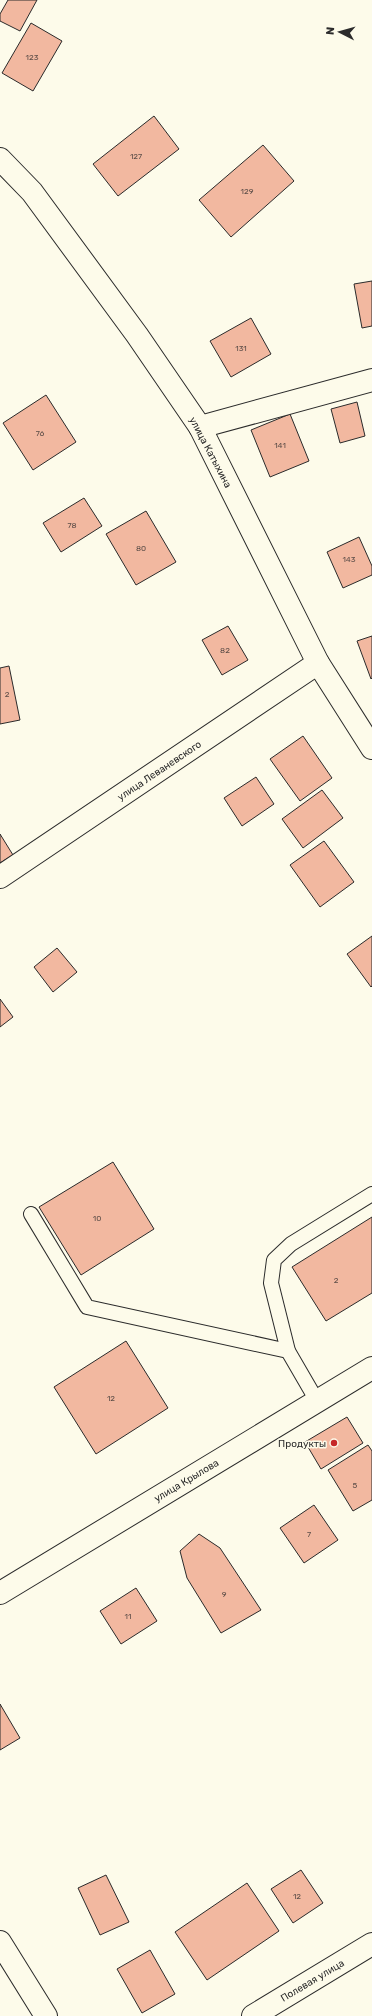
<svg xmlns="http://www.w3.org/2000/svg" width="372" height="2016" font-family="Rubik,sans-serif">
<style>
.building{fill:#f2b8a0;stroke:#2b2b2b}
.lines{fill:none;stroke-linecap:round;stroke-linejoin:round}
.service-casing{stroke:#2b2b2b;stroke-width:16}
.minor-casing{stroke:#2b2b2b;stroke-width:24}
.tertiary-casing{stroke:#2b2b2b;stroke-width:24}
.service{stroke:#fdfbea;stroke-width:14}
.minor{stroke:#fdfbea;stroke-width:22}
.tertiary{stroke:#fdfbea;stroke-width:22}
.poi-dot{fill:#c62828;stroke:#fdfbea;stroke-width:1.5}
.labels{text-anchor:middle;stroke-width:3;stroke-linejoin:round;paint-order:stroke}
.number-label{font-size:8px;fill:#5d4e48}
.street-label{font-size:10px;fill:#2b2b2b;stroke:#fdfbea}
.poi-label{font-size:10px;fill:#2b2b2b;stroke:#fdfbea;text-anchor:end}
</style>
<rect width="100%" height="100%" fill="#fdfbea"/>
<g class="building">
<polygon points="8,0 37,0 20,31 0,21 0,14"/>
<polygon points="31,23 62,41 33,91 2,73"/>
<polygon points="154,116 179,149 118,196 93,164"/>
<polygon points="263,145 294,181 231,237 199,200"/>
<polygon points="372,281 372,326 362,328 354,284"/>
<polygon points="251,318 271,354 231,377 210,341"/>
<polygon points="46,395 76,442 33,470 3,423"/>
<polygon points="357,402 365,436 340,443 331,409"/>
<polygon points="290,414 309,461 270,477 251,430"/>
<polygon points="84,498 102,526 61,552 43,523"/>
<polygon points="146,511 176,562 136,585 106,534"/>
<polygon points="359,537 372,566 372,575 343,588 327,552"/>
<polygon points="228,626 248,660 222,675 202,640"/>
<polygon points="372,636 372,678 371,679 357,641"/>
<polygon points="9,666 20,720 0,724 0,668"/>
<polygon points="303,736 332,778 300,801 270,759"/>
<polygon points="256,777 274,804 242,826 224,798"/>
<polygon points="322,790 343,818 303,848 282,819"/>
<polygon points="0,834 13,855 0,863"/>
<polygon points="324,841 354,882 320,907 290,865"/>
<polygon points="372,936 372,986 371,987 347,954"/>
<polygon points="57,948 77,972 53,992 34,967"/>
<polygon points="0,999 13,1017 0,1027"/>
<polygon points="113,1162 154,1229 81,1275 39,1207"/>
<polygon points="372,1217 372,1293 326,1321 292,1267"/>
<polygon points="126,1341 168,1408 96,1454 54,1387"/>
<polygon points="347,1417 363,1443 321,1469 305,1442"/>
<polygon points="368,1445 372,1451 372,1500 353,1511 328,1470"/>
<polygon points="314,1505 338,1540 304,1563 280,1528"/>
<polygon points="199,1534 220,1548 261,1610 221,1633 187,1578 180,1551"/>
<polygon points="136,1588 157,1621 121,1644 100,1611"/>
<polygon points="0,1704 20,1738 0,1750"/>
<polygon points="301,1870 323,1903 293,1923 271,1889"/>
<polygon points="106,1875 129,1922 100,1935 78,1888"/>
<polygon points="247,1883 279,1931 207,1980 175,1932"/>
<polygon points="150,1950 175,1994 142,2013 117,1969"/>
</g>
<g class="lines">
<g class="service-casing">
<g id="service">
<polyline points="31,1214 87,1307 288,1351"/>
<polyline points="317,1401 288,1351 271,1283 274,1260 291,1244 372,1194"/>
</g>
</g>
<g class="minor-casing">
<g id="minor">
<polyline points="200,427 372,380"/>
<polyline points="0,877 318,663"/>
<polyline points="0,1593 372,1368"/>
<polyline points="0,1942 46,2016"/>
<polyline points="253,2016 372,1944"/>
</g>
</g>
<g class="tertiary-casing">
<polyline id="tertiary" points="0,159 32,192 137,335 200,427 318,663 372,748"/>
</g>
<use href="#service" class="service"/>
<use href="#minor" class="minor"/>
<use href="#tertiary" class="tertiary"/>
</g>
<circle class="poi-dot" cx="334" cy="1443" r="4"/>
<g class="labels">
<g class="number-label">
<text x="32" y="60">123</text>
<text x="136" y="159">127</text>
<text x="247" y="194">129</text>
<text x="241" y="351">131</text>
<text x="40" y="436">76</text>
<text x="280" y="448">141</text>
<text x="72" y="528">78</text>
<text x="141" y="551">80</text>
<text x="349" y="562">143</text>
<text x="225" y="653">82</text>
<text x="7" y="697">2</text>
<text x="97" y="1221">10</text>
<text x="336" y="1283">2</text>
<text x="111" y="1401">12</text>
<text x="355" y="1488">5</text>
<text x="309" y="1537">7</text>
<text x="224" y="1597">9</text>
<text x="128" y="1619">11</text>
<text x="297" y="1899">12</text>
</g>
<g class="street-label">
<text transform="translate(211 452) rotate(62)" y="4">улица Катыхина</text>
<text transform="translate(159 770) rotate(-34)" y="4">улица Леваневского</text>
<text transform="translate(186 1480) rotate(-31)" y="4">улица Крылова</text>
<text transform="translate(312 1980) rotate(-31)" y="4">Полевая улица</text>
</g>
<g class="poi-label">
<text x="326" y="1447">Продукты</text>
</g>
</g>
<g transform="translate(340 32) rotate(276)" stroke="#fdfbea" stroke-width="3" paint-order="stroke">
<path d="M0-3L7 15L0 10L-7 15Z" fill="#2b2b2b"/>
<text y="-6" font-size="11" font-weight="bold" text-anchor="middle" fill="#2b2b2b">N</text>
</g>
</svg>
